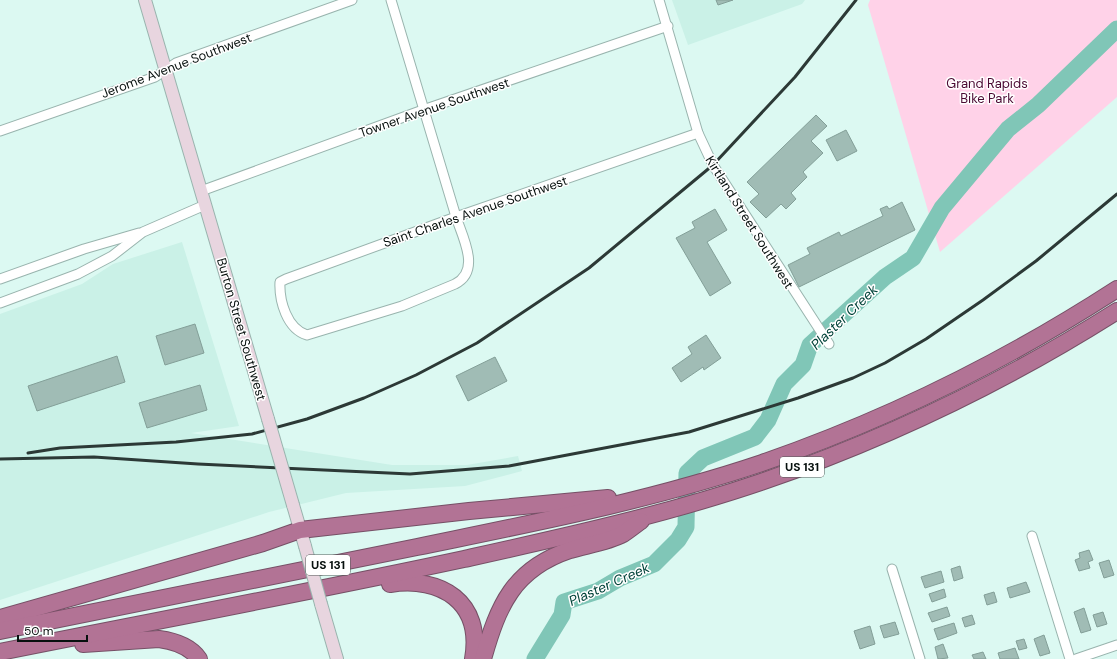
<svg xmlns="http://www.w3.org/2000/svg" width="1117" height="659" font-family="'DM Sans',sans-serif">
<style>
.built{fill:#caf1e7}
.green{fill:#ffd2e8}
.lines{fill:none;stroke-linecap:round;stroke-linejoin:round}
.river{stroke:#80c6b7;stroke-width:17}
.building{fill:#a0bcb5;stroke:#839f98}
.street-casing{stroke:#99b4ae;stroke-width:11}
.secondary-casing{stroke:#99b4ae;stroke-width:14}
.highway-casing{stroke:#765066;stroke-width:18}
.street{stroke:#fff;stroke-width:9}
.secondary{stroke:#e8d5df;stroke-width:12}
.highway{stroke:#b27395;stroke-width:16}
.rail{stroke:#2c3936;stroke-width:3}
.secondary-bridge-casing{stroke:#99b4ae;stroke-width:14;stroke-linecap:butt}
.secondary-bridge{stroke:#e8d5df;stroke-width:12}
.labels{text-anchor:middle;stroke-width:3;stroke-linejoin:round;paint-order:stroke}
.shield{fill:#fff;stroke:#515856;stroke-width:1}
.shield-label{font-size:12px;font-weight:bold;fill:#07100e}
.street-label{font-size:13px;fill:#07100e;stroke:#fff}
.park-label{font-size:13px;fill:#4b0a33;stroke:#fff}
.water-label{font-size:14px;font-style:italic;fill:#004238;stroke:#fff}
</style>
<rect width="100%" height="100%" fill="#dcf9f2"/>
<g class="built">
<polygon points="672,0 805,0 802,4 688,45"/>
<polygon points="182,242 239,426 191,433 392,465 467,465 518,456 522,471 465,486 346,493 269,512 0,600 0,314 82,284 113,264"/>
</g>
<polygon class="green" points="870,0 1117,0 1117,97 940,252 868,5"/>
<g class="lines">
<polyline class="river" points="535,659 562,615 564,602 598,591 620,578 654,564 678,540 686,527 687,473 703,458 755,437 768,420 784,384 803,365 810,345 885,277 913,258 942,208 1008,129 1038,105 1117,29"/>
</g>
<g class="building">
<polygon points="716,0 733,0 718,5"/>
<polygon points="816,115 827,126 811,141 823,153 803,172 807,177 791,193 796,199 786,209 781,204 766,218 750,202 759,194 747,182"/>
<polygon points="846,130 857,151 837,161 826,140"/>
<polygon points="902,202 915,230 799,287 788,265 810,254 807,248 839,232 841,236 883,216 880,209 887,206 889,209"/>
<polygon points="715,209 727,230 707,242 731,283 710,296 676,238 695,228 692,222"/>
<polygon points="195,324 204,353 165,365 156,336"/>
<polygon points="706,335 721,358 704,370 703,367 681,382 672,368 692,354 688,347"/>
<polygon points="117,356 125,382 37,411 28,386"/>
<polygon points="495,357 507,381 468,401 456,376"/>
<polygon points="200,385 207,410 147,428 139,403"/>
<polygon points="1089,550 1093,560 1088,562 1090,568 1079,571 1075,560 1080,558 1079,553"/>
<polygon points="1109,560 1114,575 1104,578 1099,563"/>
<polygon points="960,566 963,578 954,581 951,569"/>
<polygon points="941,571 944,582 925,588 921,577"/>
<polygon points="1026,582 1030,592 1010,598 1007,588"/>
<polygon points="944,589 946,597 932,602 929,594"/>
<polygon points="994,592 997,602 987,605 984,595"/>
<polygon points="947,607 950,616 932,622 928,613"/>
<polygon points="1084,608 1091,630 1081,633 1074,612"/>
<polygon points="1103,612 1107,624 1097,627 1093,615"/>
<polygon points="972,615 975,624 965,627 962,618"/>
<polygon points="895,622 899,634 884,638 880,626"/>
<polygon points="954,623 957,633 938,640 934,629"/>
<polygon points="870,626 875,644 860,649 854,631"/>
<polygon points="1044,635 1050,653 1040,656 1034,639"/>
<polygon points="1024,639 1027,648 1019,650 1016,641"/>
<polygon points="943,644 948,658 938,659 935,647"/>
<polygon points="1015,648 1019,659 1000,659 998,653"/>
<polygon points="983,652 986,659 974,659 972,655"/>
</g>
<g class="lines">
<g class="street-casing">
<g id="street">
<path d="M391,0L454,210L456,217C463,238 481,271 455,284L402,306L307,335C287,329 279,301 280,282L286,279L456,217L698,133"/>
<polyline points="659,0 698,133 713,165 829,344"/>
<polyline points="0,131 155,77 176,63 352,0"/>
<polyline points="201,191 423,110 668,26"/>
<polyline points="0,279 84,249 139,233"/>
<polyline points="0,303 78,274 112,256 143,232 205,205"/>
<polyline points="1032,536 1070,659"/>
<polyline points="892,569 920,659"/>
<polyline points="1076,659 1117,645"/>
</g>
</g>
<g class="secondary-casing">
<g id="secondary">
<polyline points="145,0 268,419"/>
<polyline points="293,505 305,546"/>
<polyline points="321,604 337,659"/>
</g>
</g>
<g class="highway-casing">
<g id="highway">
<path d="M390,584C441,576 483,602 473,659"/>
<polyline points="0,618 263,543 300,530 469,511 608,498"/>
<path d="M0,631C139,603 278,575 417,547C533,523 649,501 762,463C886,420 1006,361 1117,289"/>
<path d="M83,644L159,639C174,641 190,646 199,659"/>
<path d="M0,652C155,621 310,592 464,559C563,537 664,515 761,482C886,439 1005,382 1117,311"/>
<path d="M483,659C498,606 513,569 570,550C587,545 608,542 623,534C629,530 635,525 641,521"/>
</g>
</g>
<use href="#street" class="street"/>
<use href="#secondary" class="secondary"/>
<use href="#highway" class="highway"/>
<g class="rail">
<polyline points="28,453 60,448 176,442 252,434 307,419 364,398 416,375 477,343 589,268 713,165 795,77 856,0"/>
<polyline points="0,459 94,457 198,464 410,474 509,466 689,432 798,398 853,378 885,363 926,339 983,300 1036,261 1117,194"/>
</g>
<g class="secondary-bridge-casing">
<g id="secondary-bridge">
<polyline points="268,419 293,505"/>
<polyline points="305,546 321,604"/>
</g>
</g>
<use href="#secondary-bridge" class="secondary-bridge"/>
</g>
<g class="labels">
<g class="shield">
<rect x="780" y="457" width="44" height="20" rx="3"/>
<rect x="306" y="555" width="44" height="20" rx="3"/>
</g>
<g class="shield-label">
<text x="802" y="471">US 131</text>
<text x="328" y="569">US 131</text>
</g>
<g class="street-label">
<text transform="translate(176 65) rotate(-21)" y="5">Jerome Avenue Southwest</text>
<text transform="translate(434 107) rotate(-19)" y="5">Towner Avenue Southwest</text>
<text transform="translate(475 211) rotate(-19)" y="5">Saint Charles Avenue Southwest</text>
<text transform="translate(750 222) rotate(58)" y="5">Kirtland Street Southwest</text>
<text transform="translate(242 329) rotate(74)" y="5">Burton Street Southwest</text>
</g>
<g class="park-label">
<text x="987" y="88">Grand Rapids<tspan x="987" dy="15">Bike Park</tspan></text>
</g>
<g class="water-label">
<text transform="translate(844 317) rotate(-44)" y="5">Plaster Creek</text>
<text transform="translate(609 584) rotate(-24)" y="5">Plaster Creek</text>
</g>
</g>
<path d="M18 635v6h69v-6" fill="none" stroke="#07100e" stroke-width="2"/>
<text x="24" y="635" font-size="12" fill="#07100e" stroke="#ffffff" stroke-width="3" paint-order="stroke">50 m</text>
</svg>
